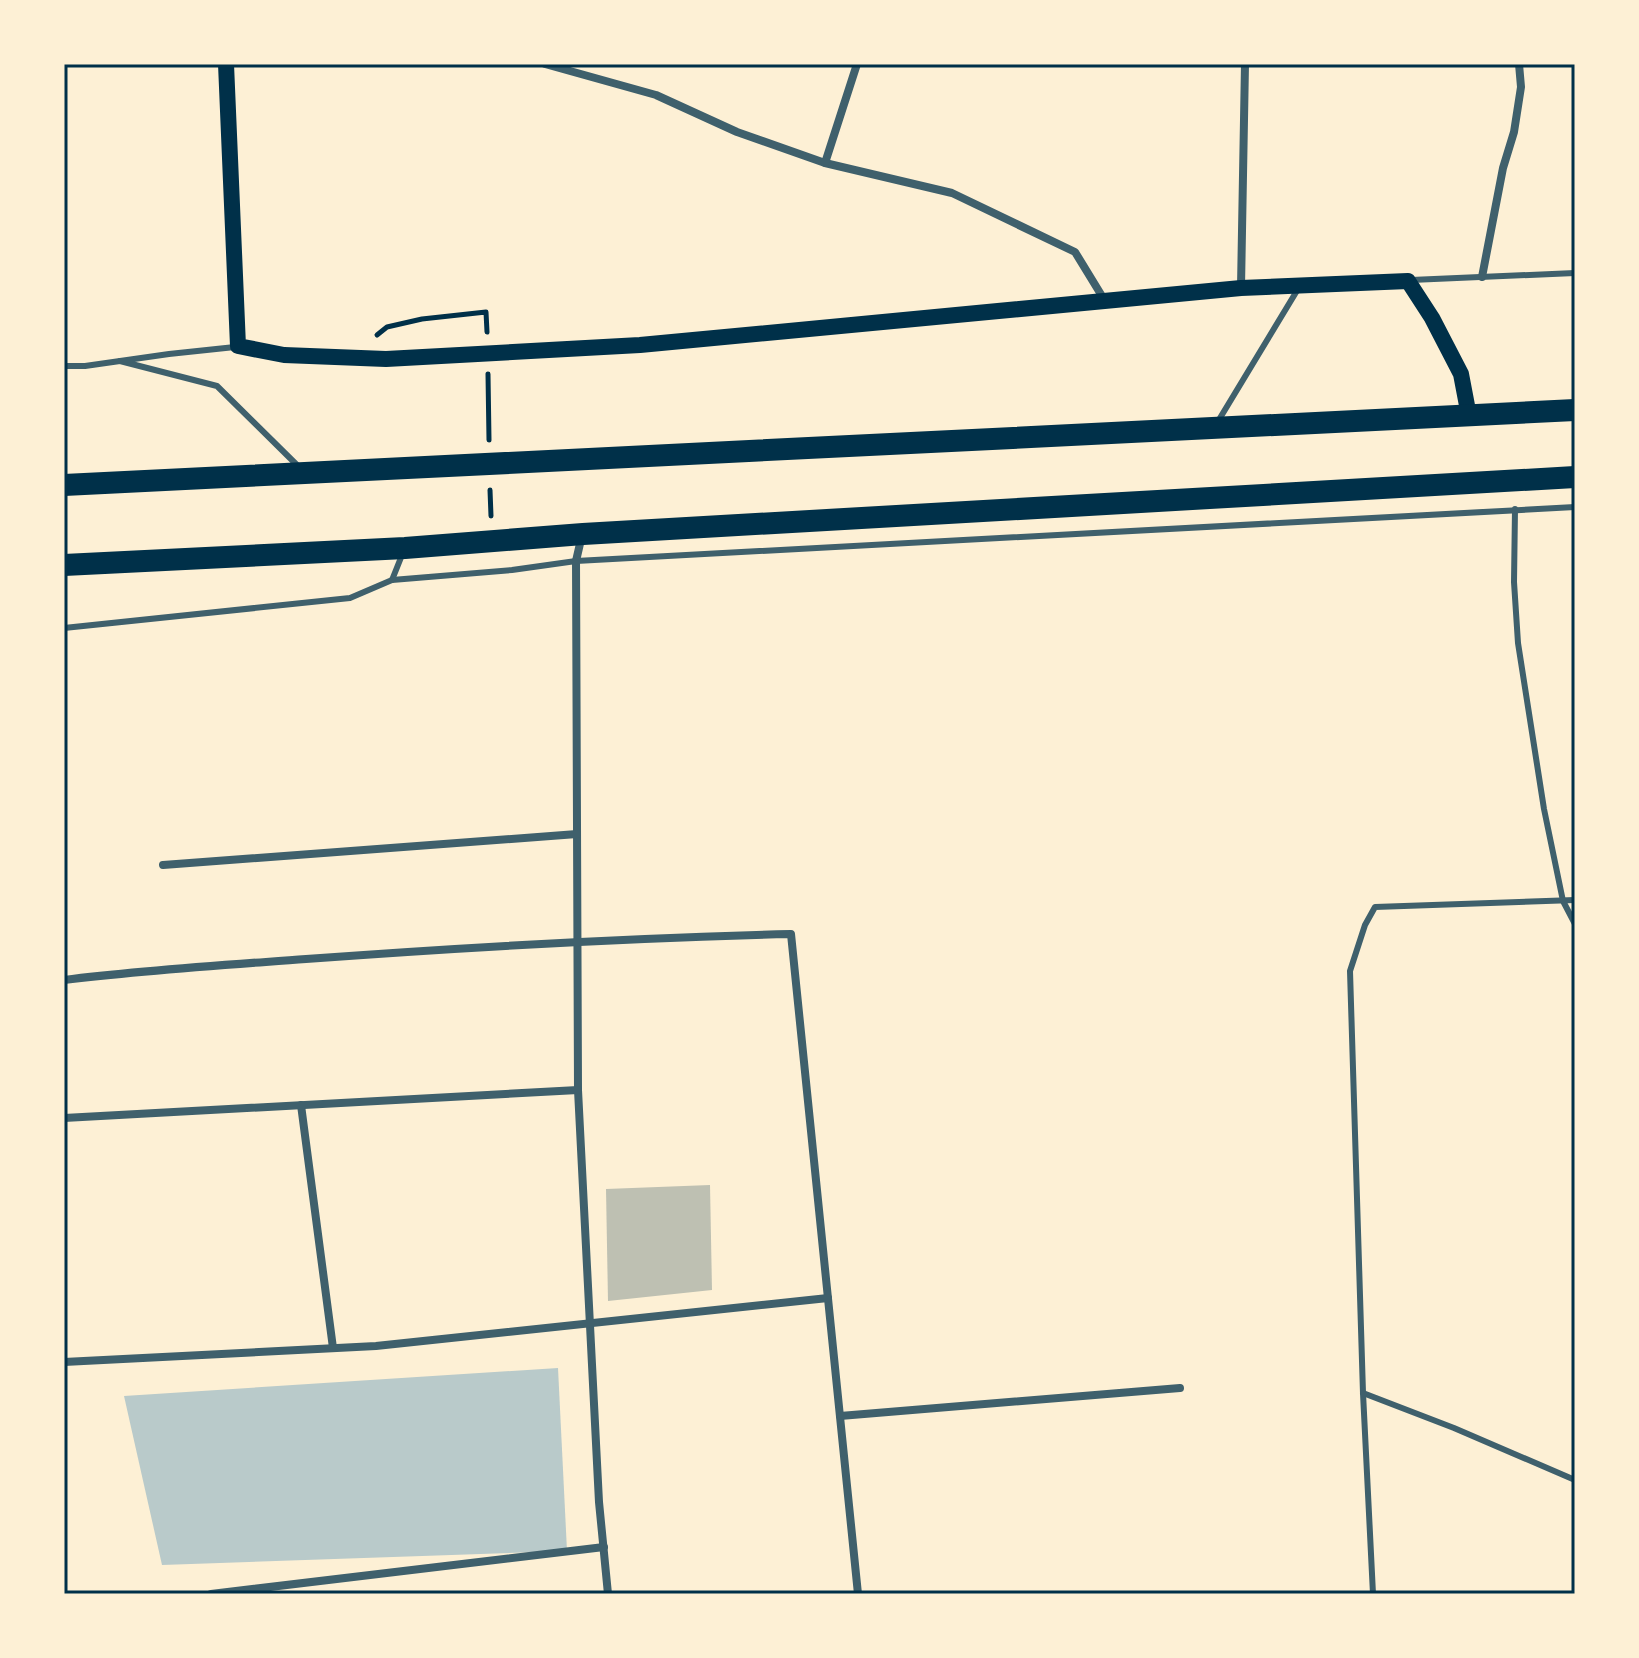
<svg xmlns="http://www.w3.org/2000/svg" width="1639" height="1658" font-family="'Varela Round',sans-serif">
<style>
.green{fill:#b9caca}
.building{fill:#bec0b2}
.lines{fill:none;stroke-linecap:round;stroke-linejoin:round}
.path{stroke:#003049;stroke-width:5}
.service{stroke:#3f606c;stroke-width:6}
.minor{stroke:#3f606c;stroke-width:8}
.secondary{stroke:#003049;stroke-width:16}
.trunk{stroke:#003049;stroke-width:22}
.neatline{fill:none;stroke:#003049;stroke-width:3}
</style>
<rect width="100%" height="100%" fill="#fdf0d5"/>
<polygon class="green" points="558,1368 567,1551 162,1565 124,1396"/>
<polygon class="building" points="710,1185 712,1290 608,1301 606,1189"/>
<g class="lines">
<g class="path">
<polyline points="377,335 387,327 422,319 486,312 487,332"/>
<polyline points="488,374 489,440"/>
<polyline points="490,490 491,516"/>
</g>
<g class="service">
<polyline points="1411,280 1575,273"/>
<polyline points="120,361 217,386 299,467"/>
<polyline points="64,366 85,366 169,354 235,347"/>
<polyline points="1217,423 1298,289"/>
<polyline points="1515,509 1514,582 1518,643 1544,809 1563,901 1575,924"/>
<polyline points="392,580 512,570 576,561 1575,507"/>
<polyline points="64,628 350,598 392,580 402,555"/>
<polyline points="1363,1393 1454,1428 1575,1480"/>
<polyline points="1373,1594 1363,1393 1350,971 1365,925 1375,907 1575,900"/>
</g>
<g class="minor">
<polyline points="545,64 656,95 737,132 825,163 952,193 1075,252 1105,301"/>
<polyline points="825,163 857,64"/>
<polyline points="1482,277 1503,168 1514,132 1521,87 1519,64"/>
<polyline points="1241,287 1245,64"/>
<polyline points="582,535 576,561 578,1090 599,1502 608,1594"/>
<polyline points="163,865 577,834"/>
<path d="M64,980C144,970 225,965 306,959C468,947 629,938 791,934L858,1594"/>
<polyline points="301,1105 333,1348"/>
<polyline points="64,1118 578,1090"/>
<polyline points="64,1362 376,1346 828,1298"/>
<polyline points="840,1416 1180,1388"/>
<polyline points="211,1594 604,1547"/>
</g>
<polyline class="secondary" points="226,64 238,346 284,355 386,359 640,345 1241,288 1408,281 1432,318 1461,374 1469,416"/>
<g class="trunk">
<polyline points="64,485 1575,410"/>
<polyline points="64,565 405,548 583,534 1575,477"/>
</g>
</g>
<rect width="1639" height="1658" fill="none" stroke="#fdf0d5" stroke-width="132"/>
<rect x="66" y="66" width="1507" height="1526" class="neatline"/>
</svg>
